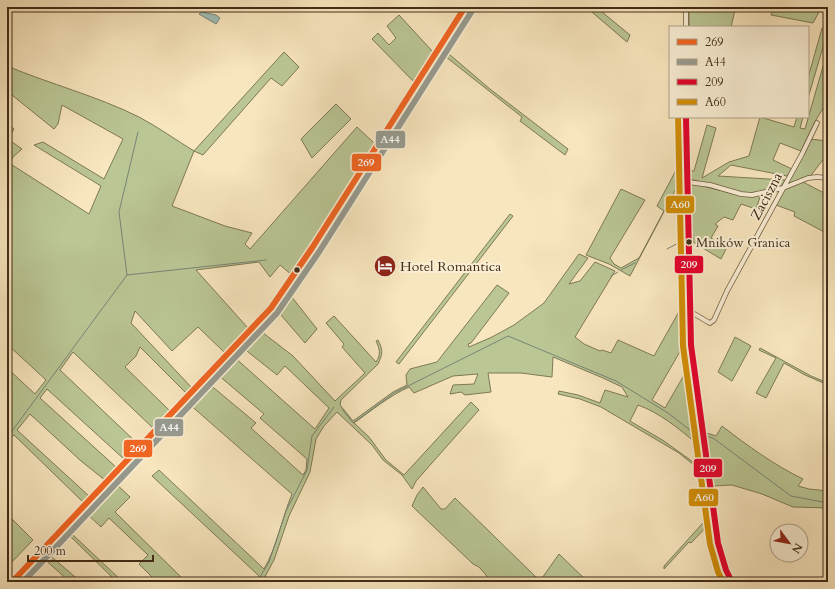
<svg xmlns="http://www.w3.org/2000/svg" width="835" height="589" font-family="Cardo,serif">
<style>
.green{fill:#bac694;stroke:#7e7956;fill-rule:evenodd}
.water{fill:#9ebeb6;stroke:#798476}
.lines{fill:none;stroke-linecap:round;stroke-linejoin:round}
.stream{stroke:#798476;stroke-width:1}
.street-casing{stroke:#705a41;stroke-width:5.5}
.secondary-casing{stroke:#422c17;stroke-width:8}
.street{stroke:#faefd5;stroke-width:4}
.secondary{stroke:#faefd5;stroke-width:6}
.bus-1-casing{stroke:#faefd5;stroke-width:9}
.bus-2-casing{stroke:#faefd5;stroke-width:9}
.bus-3-casing{stroke:#faefd5;stroke-width:9}
.bus-4-casing{stroke:#faefd5;stroke-width:9}
.bus-1{stroke:#f26522;stroke-width:6}
.bus-2{stroke:#979b91;stroke-width:6}
.bus-3{stroke:#e4002b;stroke-width:6}
.bus-4{stroke:#d38e05;stroke-width:6}
.bus-dot{fill:#422c17;stroke:#faefd5;stroke-width:1.5}
.labels{text-anchor:middle;stroke-width:4;stroke-linejoin:round;paint-order:stroke}
.bus-label{font-size:13px;fill:#422c17;stroke:#faefd5;text-anchor:start}
.street-label{font-size:14px;fill:#422c17;stroke:#faefd5}
.poi-label{font-size:14px;fill:#422c17;stroke:#faefd5;text-anchor:start}
.line-badge{stroke:#faefd5;stroke-width:1.5}
.badge-label{font-size:11px;text-anchor:middle;font-weight:bold;fill:#fff}
</style>
<rect width="100%" height="100%" fill="#f8e6be"/>
<filter id="stains"><feTurbulence type="fractalNoise" baseFrequency=".005" numOctaves="4"/><feColorMatrix values="0 0 0 0 .2 0 0 0 0 .09 0 0 0 0 .02 0 0 0 .5 -.17"/></filter>
<radialGradient id="worn" r=".72"><stop offset=".6" stop-color="#630" stop-opacity="0"/><stop offset="1" stop-color="#630" stop-opacity=".3"/></radialGradient>
<g class="green">
<polygon points="586,7 596,7 630,35 627,42"/>
<polygon points="689,7 721,7 735,10 731,27 689,27"/>
<polygon points="774,7 819,7 821,8 813,23 771,15"/>
<polygon points="399,15 433,52 413,81 372,39 378,33 389,45 396,38 387,26"/>
<polygon points="822,28 828,30 808,98 808,78"/>
<polygon points="443,49 490,89 568,149 565,155 520,121 522,117 441,53"/>
<polygon points="828,49 828,100 816,120 801,151 780,143 773,160 792,169 787,176 731,165 718,176 785,180 782,186 751,194 742,193 690,179 690,171 694,171 707,125 716,128 702,178 729,162 749,156 760,117 794,127 797,117 803,117 800,128 805,129"/>
<path d="M284,52L299,67L282,86L271,78L203,155L194,151L172,206L225,226L252,233L245,244L250,249L357,127L374,143L292,275L280,265L270,277L259,262L196,270L248,328L225,353L198,327L172,351L135,311L131,323L192,388L186,393L140,347L136,356L125,367L170,411L154,429L73,352L60,370L138,444L125,460L47,389L40,398L117,468L106,481L81,461L30,414L17,430L90,497L84,503L14,435L7,440V431L8,430L7,428V368L35,394L46,380L7,344V123L14,129L8,139L22,149L14,156L9,163L89,214L101,186L34,145L43,142L104,179L123,139L62,105L58,124L54,129L7,91V66C50,84 97,96 139,117C158,127 176,140 194,151Z"/>
<polygon points="336,104 351,119 312,158 301,139"/>
<polygon points="810,139 828,141 828,153 809,178 791,183 788,182"/>
<polygon points="684,155 685,172 630,276 609,264 586,255 621,189 645,200 610,258 614,264 621,268 639,258 664,211 657,206"/>
<polygon points="803,182 828,195 828,234 794,216 795,212 776,205 784,188"/>
<polygon points="690,183 735,194 761,194 756,209 741,204 733,220 724,217 715,224 718,226 711,238 727,247 721,259 693,242"/>
<polygon points="510,214 513,216 399,364 396,362"/>
<path d="M579,254L588,258L569,284L580,281L595,262L615,271L575,337L584,344L600,351L602,350L611,353L618,340L654,356L681,308L687,311L689,336L652,400L665,408L691,363L701,440L712,513L713,520L691,543L689,542L664,569V566L712,513L700,470L679,453L601,407L580,399L558,394L559,391L578,395L600,403L605,390L628,397L622,387L603,378L553,357L552,377L521,373H488L491,392L465,395L461,392L450,394L453,385L474,384L478,374L453,376L414,393L409,387C389,396 371,411 354,423L369,437L386,460L404,475L471,402L479,410L416,481L412,489L402,475L383,460L372,445L337,412L324,426L316,439L310,472L289,516L274,560L262,582H256L259,576L152,476L159,470L264,569C277,547 282,518 292,494L188,403L208,383L256,423L251,428L303,475L306,470L307,459L260,418L264,414L217,374L233,356L315,429L329,408L285,366L277,375L242,347L258,329L293,356L335,401L365,373L342,347L344,344L326,323L334,316L376,362C381,355 380,349 376,341L378,340C383,350 383,353 378,364L341,400L340,405L353,421L393,392L407,385L406,375L410,369L437,362L497,285L509,293L471,343L468,344L469,347L492,337L514,325L544,303ZM638,405C660,413 678,428 696,443L700,467L664,441L630,421Z"/>
<polygon points="287,291 317,329 305,343 275,308"/>
<polygon points="735,337 751,346 732,381 718,372"/>
<polygon points="760,348 811,376 828,383 828,385 805,375 784,363 766,398 756,393 776,358 759,350"/>
<path d="M722,426C748,446 774,465 803,479L798,486L809,489L828,491V508L793,507L762,494L732,485L713,486L704,432L716,436Z"/>
<polygon points="113,481 130,497 115,512 186,582 157,582 139,564 148,555 109,518 101,527 85,512"/>
<polygon points="423,487 441,509 445,509 455,498 540,581 559,554 588,582 528,582 526,580 523,582 492,582 479,567 473,564 412,506 417,495"/>
<polygon points="7,514 33,540 9,565 7,563 7,549 9,546 7,544"/>
<polygon points="715,533 721,558 729,582 713,582 721,573 714,552 712,537"/>
<polygon points="73,535 123,582 117,582 71,537"/>
<polygon points="46,552 81,582 70,582 42,557"/>
</g>
<polygon class="water" points="202,12 216,15 220,18 216,24 199,14"/>
<g class="lines">
<g class="stream">
<polyline points="667,249 686,239"/>
<polyline points="621,270 635,263"/>
<polyline points="127,275 266,260"/>
<polyline points="611,276 618,272"/>
<polyline points="342,409 353,423 394,393 508,336 616,381 668,413 695,434 701,435"/>
<polyline points="7,435 12,431 127,275 119,212 138,132"/>
<polyline points="705,436 713,438 791,496 828,503"/>
<polyline points="257,582 269,562 286,511 307,470 312,436 334,407"/>
</g>
<g class="street-casing">
<g id="street">
<polyline points="686,27 686,7"/>
<polyline points="686,117 691,345 702,433 718,543 726,570 732,582"/>
<polyline points="688,182 710,185 741,194 752,195 783,188 808,178 817,177 828,178"/>
<polyline points="691,312 708,322 710,323 714,320 727,291 802,154 817,123"/>
</g>
</g>
<g class="secondary-casing">
<polyline id="secondary" points="12,582 271,308 312,248 465,7"/>
</g>
<use href="#street" class="street"/>
<use href="#secondary" class="secondary"/>
<g class="bus-1-casing">
<polyline id="bus-1" points="12,582 271,308 312,248 465,7"/>
</g>
<g class="bus-2-casing">
<polyline id="bus-2" points="23,582 277,313 319,252 472,11"/>
</g>
<g class="bus-3-casing">
<polyline id="bus-3" points="686,117 691,345 718,543 726,570 732,582"/>
</g>
<g class="bus-4-casing">
<polyline id="bus-4" points="678,117 683,346 710,544 718,572 723,582"/>
</g>
<use href="#bus-1" class="bus-1"/>
<use href="#bus-2" class="bus-2"/>
<use href="#bus-3" class="bus-3"/>
<use href="#bus-4" class="bus-4"/>
</g>
<defs>
<g id="hotel-disc" transform="scale(1.15)"><circle r="9.5" fill="#8f2418" stroke="#faefd5"/><path d="M-6-4.5h1.5V1H6V5H4.5V3h-9V5H-6ZM-4 0a1.8 1.8 0 1 1 3.6 0ZM.5 0V-2.5h3Q6-2.5 6 0Z" fill="#fff"/></g>
</defs>
<g fill-rule="evenodd">
<use href="#hotel-disc" x="385" y="266"/>
</g>
<g class="bus-dot">
<circle cx="689" cy="242" r="3.5"/>
<circle cx="297" cy="270" r="3.5"/>
</g>
<g class="labels">
<g class="bus-label">
<text x="696" y="247">Mników Granica</text>
</g>
<g class="street-label">
<text transform="translate(766 196) rotate(-62)" y="5">Zaciszna</text>
</g>
<g class="poi-label">
<text x="400" y="271">Hotel Romantica</text>
</g>
</g>
<g class="line-badge">
<rect x="375" y="130" width="31" height="19" rx="4" fill="#979b91"/>
<rect x="351" y="153" width="31" height="19" rx="4" fill="#f26522"/>
<rect x="665" y="195" width="30" height="19" rx="4" fill="#d38e05"/>
<rect x="674" y="255" width="30" height="19" rx="4" fill="#e4002b"/>
<rect x="154" y="418" width="30" height="19" rx="4" fill="#979b91"/>
<rect x="123" y="439" width="30" height="19" rx="4" fill="#f26522"/>
<rect x="693" y="458" width="30" height="20" rx="4" fill="#e4002b"/>
<rect x="688" y="488" width="31" height="19" rx="4" fill="#d38e05"/>
</g>
<g class="badge-label">
<text x="390" y="143">A44</text>
<text x="366" y="166">269</text>
<text x="680" y="208">A60</text>
<text x="689" y="268">209</text>
<text x="169" y="431">A44</text>
<text x="138" y="452">269</text>
<text x="708" y="472">209</text>
<text x="704" y="501">A60</text>
</g>
<rect width="835" height="589" fill="none" stroke="#f8e6be" stroke-width="24"/>
<rect x="8" y="8" width="819" height="573" fill="none" stroke="#422c17" stroke-width="2"/>
<rect x="12" y="12" width="811" height="565" fill="none" stroke="#422c17"/>
<rect x="669" y="26" width="140" height="92" fill="#faefd5" stroke="#b0a189"/>
<rect x="677" y="39" width="20" height="6" fill="#f26522" stroke="#b0a189"/>
<text x="705" y="46" font-size="12" fill="#422c17">269</text>
<rect x="677" y="59" width="20" height="6" fill="#979b91" stroke="#b0a189"/>
<text x="705" y="66" font-size="12" fill="#422c17">A44</text>
<rect x="677" y="79" width="20" height="6" fill="#e4002b" stroke="#b0a189"/>
<text x="705" y="86" font-size="12" fill="#422c17">209</text>
<rect x="677" y="99" width="20" height="6" fill="#d38e05" stroke="#b0a189"/>
<text x="705" y="106" font-size="12" fill="#422c17">A60</text>
<g transform="translate(789 543) rotate(122)"><circle r="19" fill="#faefd5" stroke="#b0a189"/>
<path d="M0-3L7 15L0 10L-7 15Z" fill="#8f2418"/>
<text y="-6" font-size="11" font-weight="bold" text-anchor="middle" fill="#422c17">N</text>
</g>
<path d="M28 555v6h125v-6" fill="none" stroke="#422c17" stroke-width="2"/>
<text x="34" y="555" font-size="12" fill="#422c17" stroke="#faefd5" stroke-width="3" paint-order="stroke">200 m</text>
<rect width="100%" height="100%" filter="url(#stains)"/>
<rect width="100%" height="100%" fill="url(#worn)"/>
</svg>
